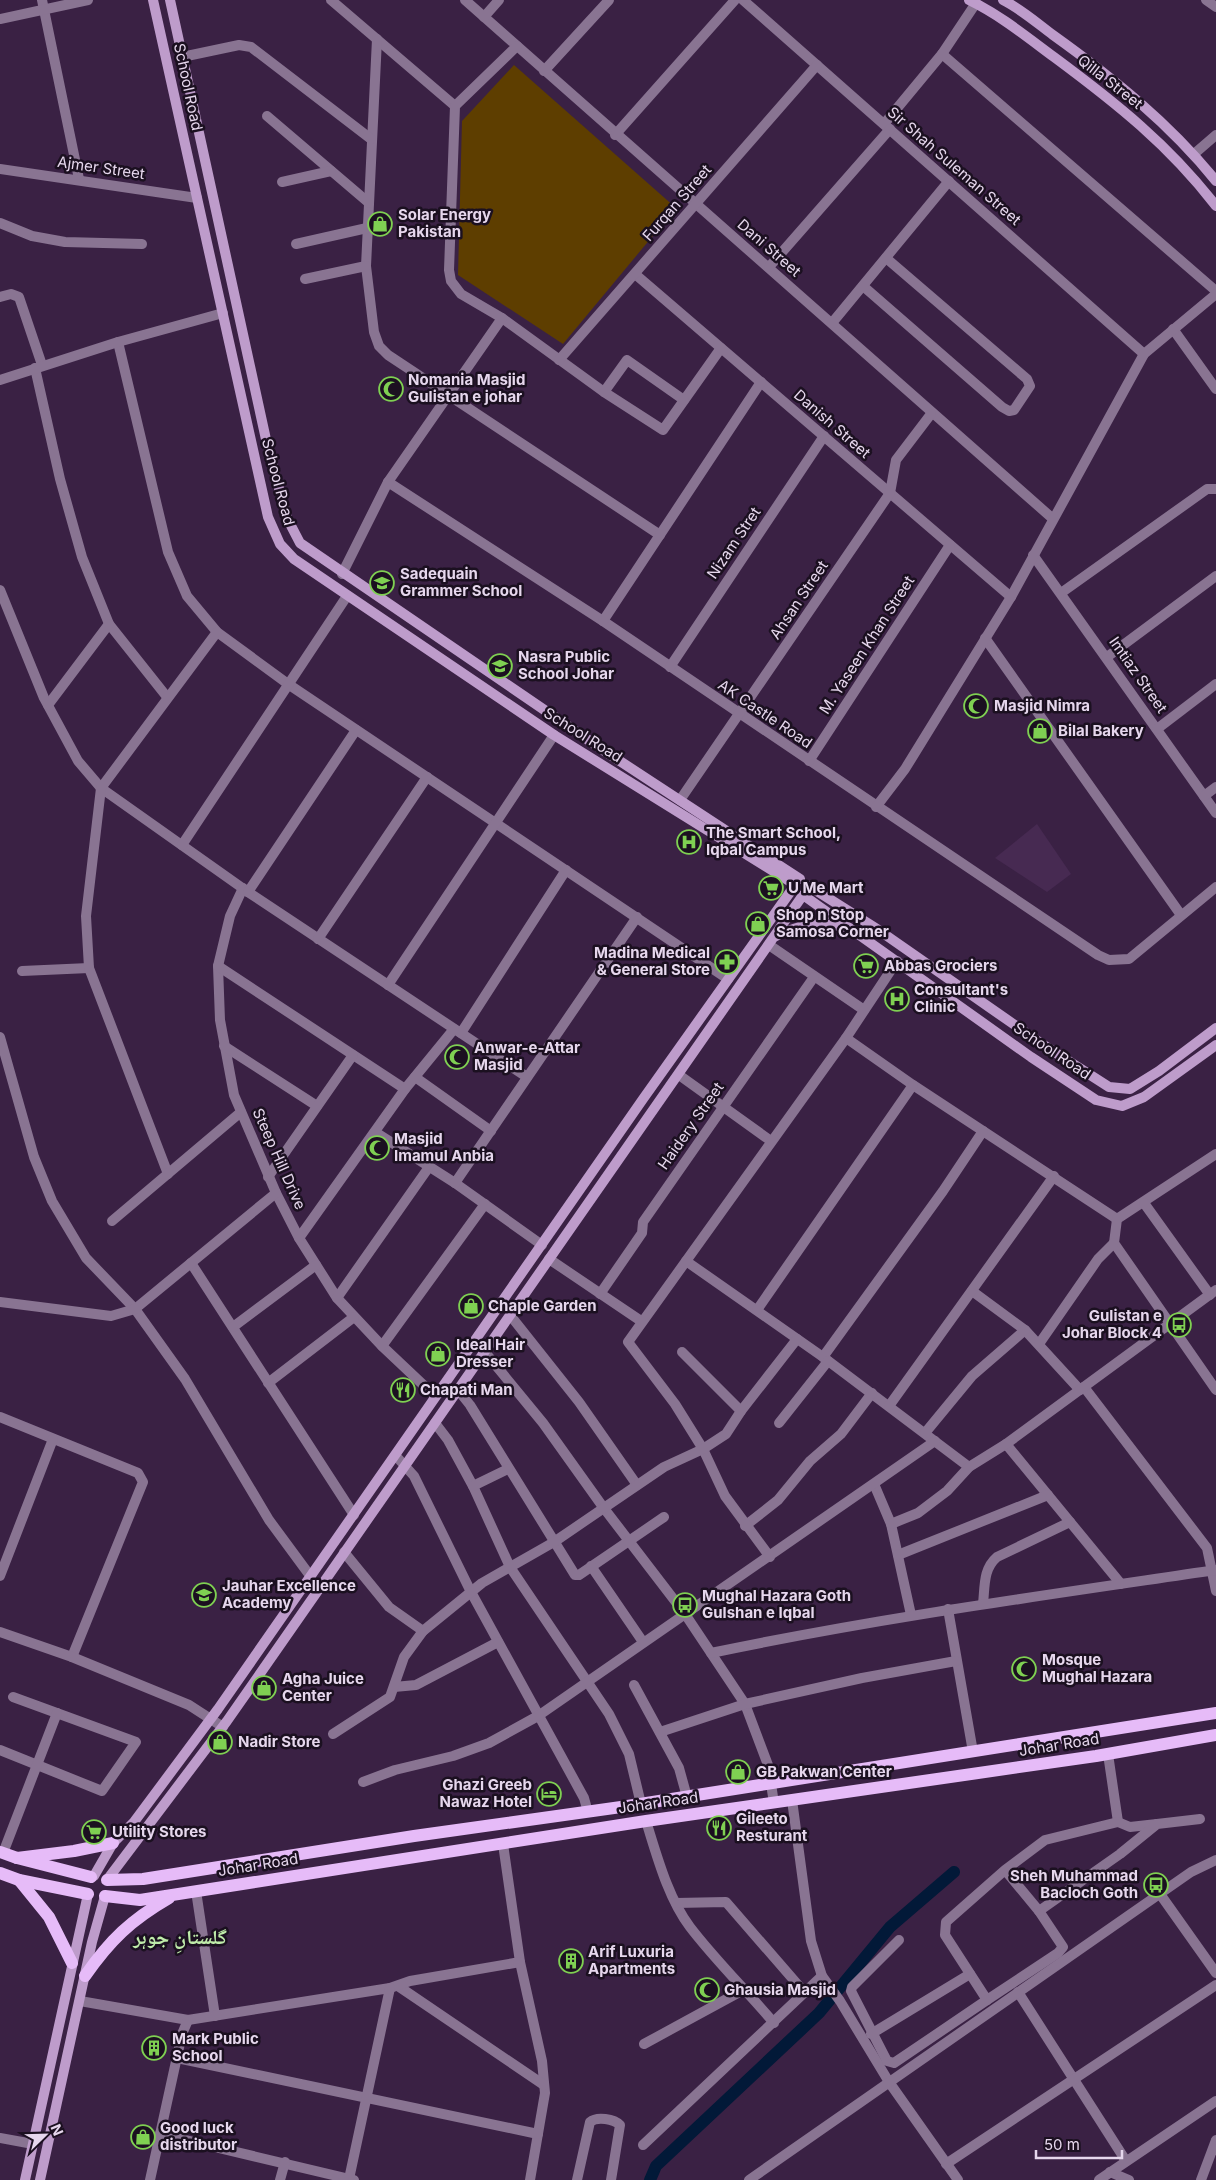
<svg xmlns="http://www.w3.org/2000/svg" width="1216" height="2180" font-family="Inter,'Noto Naskh Arabic',sans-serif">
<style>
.built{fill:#472a52}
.green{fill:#5e3e00}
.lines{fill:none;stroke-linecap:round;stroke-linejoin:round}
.canal{stroke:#021938;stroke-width:12}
.street{stroke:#897492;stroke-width:10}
.secondary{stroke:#be9ccb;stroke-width:10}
.primary{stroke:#e6bbf8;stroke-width:12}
.labels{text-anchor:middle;stroke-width:5;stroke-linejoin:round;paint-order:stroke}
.street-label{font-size:15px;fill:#e6d7ed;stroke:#1b1020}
.poi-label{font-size:15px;font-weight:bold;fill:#e6d7ed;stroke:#1b1020;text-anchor:start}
.district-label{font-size:20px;font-weight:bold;fill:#bfecaa;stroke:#1b1020}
</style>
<rect width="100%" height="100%" fill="#3a2144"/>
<polygon class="built" points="1037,824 1071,874 1047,892 995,858"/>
<polygon class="green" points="514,65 676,208 563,344 458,275 462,121"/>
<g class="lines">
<polyline class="canal" points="650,2180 656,2166 819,2013 890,1927 954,1872"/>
<g class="street">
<polyline points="42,0 79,179"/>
<polyline points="331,0 455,106"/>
<polyline points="465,0 1052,518"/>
<polyline points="743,0 1144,354"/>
<polyline points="1206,0 1216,7"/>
<polyline points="484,17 499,0"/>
<polyline points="0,19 88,0"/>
<polyline points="377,39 366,266 374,332 379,346 388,355 660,535"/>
<polyline points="517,46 455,106 449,270 451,281 461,294 502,318 604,392 663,430 721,348"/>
<polyline points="942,54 1216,291"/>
<polyline points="182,57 239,45 251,47 371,139"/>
<polyline points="544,71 609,0"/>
<polyline points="267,116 369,203"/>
<polyline points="884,124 942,54 976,3"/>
<polyline points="615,135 735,0"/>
<polyline points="1194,154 1216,135"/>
<polyline points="0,169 197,198"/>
<polyline points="282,182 331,171"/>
<polyline points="0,223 32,236 65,242 142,244"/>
<polyline points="296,244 367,228"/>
<polyline points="769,267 890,129"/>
<polyline points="635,274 1011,597"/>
<polyline points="305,279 366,266"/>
<polyline points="863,286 1002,407 1009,411 1014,410 1030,386 1027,379 886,258"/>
<polyline points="0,297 11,294 19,297 42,365"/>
<polyline points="832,323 949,181"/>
<polyline points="1173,329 1216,389"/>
<polyline points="118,342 168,552 187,596 217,632 288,684 728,979"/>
<polyline points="559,360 817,65"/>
<polyline points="35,368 60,479 82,557 109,624 167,697"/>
<polyline points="0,380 118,342 223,313"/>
<polyline points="604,392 627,360 684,400"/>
<polyline points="388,482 603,621 1098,955 1109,960 1129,959 1216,887"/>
<polyline points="1033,555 1216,813"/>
<polyline points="342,574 388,482 502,318"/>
<polyline points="0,590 44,698 78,761 101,788 248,892 527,1077"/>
<polyline points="1061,593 1207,489 1216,489"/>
<polyline points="603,621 761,382"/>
<polyline points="985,638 1181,915"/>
<polyline points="1107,657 1216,576"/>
<polyline points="670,667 824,436"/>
<polyline points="48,705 109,624"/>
<polyline points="1157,729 1216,684"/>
<polyline points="809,761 950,545"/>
<polyline points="1204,796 1216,787"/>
<polyline points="680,800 890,493 896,460 931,414"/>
<polyline points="876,807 905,769 1011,597 1144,354 1216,294"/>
<polyline points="182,845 347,596"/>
<polyline points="243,888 230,916 218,966 220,1020 234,1095 276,1193 299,1238 337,1298 382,1346 435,1396"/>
<polyline points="248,892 356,730"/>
<polyline points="318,939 427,777"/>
<polyline points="769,945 864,1010"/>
<polyline points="218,966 405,1089"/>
<polyline points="22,971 89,968"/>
<polyline points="388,985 554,735"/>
<polyline points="461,1033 566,870"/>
<polyline points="0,1037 34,1157 52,1201 86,1258 135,1309 185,1379 269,1520 311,1577"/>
<polyline points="846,1038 913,1085 1117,1219"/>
<polyline points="224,1046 317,1106"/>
<polyline points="679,1075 771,1141"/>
<polyline points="415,1077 491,1131"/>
<polyline points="375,1132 455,1183 542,1245"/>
<polyline points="1216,1154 1117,1219 1114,1243 1216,1390"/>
<polyline points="168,1174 89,968 86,916 101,788 217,632"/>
<polyline points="268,1177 353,1055"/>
<polyline points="455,1183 637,917"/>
<polyline points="1144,1203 1210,1295"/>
<polyline points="112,1221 241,1112"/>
<polyline points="299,1238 405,1089 454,1029"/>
<polyline points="549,1259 641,1321"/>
<polyline points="686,1261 823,1357 969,1467"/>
<polyline points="191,1263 354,1515"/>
<polyline points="972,1291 1025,1330 1080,1390"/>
<polyline points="600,1294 642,1233 643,1222 814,977"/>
<polyline points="337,1298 429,1167"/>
<polyline points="0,1302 111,1316 135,1309 276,1193"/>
<polyline points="757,1310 913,1085"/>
<polyline points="510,1315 579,1402 637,1485"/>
<polyline points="233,1327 316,1265"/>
<polyline points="1039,1344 1098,1259 1114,1243"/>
<polyline points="382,1346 485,1204"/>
<polyline points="484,1351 543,1423 603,1507 685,1614 745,1704 768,1765 774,1803"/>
<polyline points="682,1352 741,1411"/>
<polyline points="823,1357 943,1191 983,1131"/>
<polyline points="268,1383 354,1317"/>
<polyline points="1084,1387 1207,1548 1216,1591"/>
<polyline points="458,1390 470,1405 575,1575 579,1575 664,1517"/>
<polyline points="889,1406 1054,1176"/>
<polyline points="0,1417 138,1473 143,1482 72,1657"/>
<polyline points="435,1423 448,1440 473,1486 510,1567 609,1714 629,1754 641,1804"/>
<polyline points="779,1423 828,1361"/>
<polyline points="925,1433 972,1376 1025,1330"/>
<polyline points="1006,1444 1121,1584"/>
<polyline points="396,1456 414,1476 471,1592 584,1798 588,1812"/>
<polyline points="874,1484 891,1524 911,1615"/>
<polyline points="473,1486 508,1469"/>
<polyline points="891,1524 918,1513 947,1491 969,1467 1006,1444 1216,1290"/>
<polyline points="745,1526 778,1500 810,1461 841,1434 872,1393"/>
<polyline points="344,1552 389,1607 423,1631"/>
<polyline points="898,1555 1048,1495"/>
<polyline points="770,1557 725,1496 703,1449 675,1404 628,1342 846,1038 897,961"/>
<polyline points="591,1566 643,1642"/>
<polyline points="0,1576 53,1439"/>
<path d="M983,1604C985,1586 983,1569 997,1557L1070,1522"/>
<polyline points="948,1609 973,1752"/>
<polyline points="0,1632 72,1657 189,1705 223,1727"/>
<path d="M711,1653C878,1618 1047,1595 1216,1570"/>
<polyline points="634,1685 679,1768 687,1797"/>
<polyline points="394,1687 416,1685 498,1642"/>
<polyline points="660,1732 745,1704 862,1678 956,1661"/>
<polyline points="333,1734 390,1697 404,1657 423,1631 482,1583 554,1542 664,1467 703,1449 726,1434 741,1411 797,1339"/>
<polyline points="0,1750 102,1791 136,1742 13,1697"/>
<polyline points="1108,1754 1118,1822"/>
<polyline points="363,1782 395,1770 453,1756 489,1743 538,1716 935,1441"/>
<polyline points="792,1800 811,1941 822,1976 840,2001 889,2082 958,2180"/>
<path d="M646,1821C657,1856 668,1898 690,1927C716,1961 747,1991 774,2023"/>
<polyline points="503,1844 520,1962 542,2061 545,2093 530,2180"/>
<polyline points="3,1853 57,1713"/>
<polyline points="1005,1870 1039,1911 1063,1947 1058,1953 987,2000 945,1935 946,1922 1005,1870 1045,1840 1118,1822 1130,1827 1157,1824"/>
<polyline points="196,1891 215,2016"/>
<polyline points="1160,1894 1216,1973"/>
<polyline points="676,1903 726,1902 805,1993"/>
<polyline points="1039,1911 1120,1854 1157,1824 1200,1819"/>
<polyline points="899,1940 852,1987 851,1991 887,2061 894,2063 987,2000"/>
<polyline points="398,1986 544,2085"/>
<polyline points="1018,1992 1126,2161"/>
<polyline points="80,2001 188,2020 390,1988 410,1981 520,1962"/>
<polyline points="871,2034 970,1974"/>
<polyline points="644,2044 745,1989"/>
<polyline points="177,2058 538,2134"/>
<polyline points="160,2134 354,2180"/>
<polyline points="0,2138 33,2144"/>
<polyline points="643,2145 822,1976"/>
<polyline points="946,2164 1216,1985"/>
<polyline points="1110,2172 1129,2180"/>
<polyline points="349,2179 390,1988"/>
<polyline points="150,2180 182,2034 188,2020"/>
<polyline points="280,2180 285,2162"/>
<path d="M577,2180L590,2122C597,2116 614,2119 620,2125L611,2180"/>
<polyline points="749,2180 1191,1872 1216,1860"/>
<polyline points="1099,2180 1216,2101"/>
<polyline points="1201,2180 1216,2140"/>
</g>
<g class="secondary">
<polyline points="153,0 268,517 280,544 294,559 554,735 794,884"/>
<polyline points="170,0 267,444 287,518 300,543 603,750 800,879"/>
<path d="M969,0C1000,15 1027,37 1054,57C1116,103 1169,145 1216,206"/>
<path d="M1003,0C1021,9 1037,23 1053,35C1113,78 1170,124 1216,181"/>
<polyline points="809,886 877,929 1042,1044 1109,1087 1130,1089 1159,1071 1216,1028"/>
<path d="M776,936C799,925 819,921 843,927"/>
<polyline points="94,1876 113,1843 134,1822 218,1709 643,1099 793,888"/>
<polyline points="107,1880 227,1721 803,895 1031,1057 1096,1100 1122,1106 1144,1097 1216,1045"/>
<polyline points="25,2180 88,1894"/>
<polyline points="40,2180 92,1942 105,1896"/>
</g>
<g class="primary">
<polyline points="0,1852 17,1858 91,1877"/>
<polyline points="17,1858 74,1851 113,1843"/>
<polyline points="0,1873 19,1880 88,1894"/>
<polyline points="19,1880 49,1917 72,1963"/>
<polyline points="107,1880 143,1879 414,1836 621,1807 1216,1713"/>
<polyline points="105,1896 140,1900 646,1821 1096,1756 1216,1735"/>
<path d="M85,1976C110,1940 131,1920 169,1898"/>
</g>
</g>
<defs>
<g id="shop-ring" transform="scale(1.25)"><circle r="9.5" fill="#1b1020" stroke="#7fd052" stroke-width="1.5"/><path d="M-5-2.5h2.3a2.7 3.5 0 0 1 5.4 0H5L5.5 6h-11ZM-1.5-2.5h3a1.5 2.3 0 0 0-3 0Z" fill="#7fd052"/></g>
<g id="mosque-ring" transform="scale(1.25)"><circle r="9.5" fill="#1b1020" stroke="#7fd052" stroke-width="1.5"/><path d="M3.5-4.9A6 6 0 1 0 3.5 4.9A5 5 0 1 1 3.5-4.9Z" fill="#7fd052"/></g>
<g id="school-ring" transform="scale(1.25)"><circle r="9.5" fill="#1b1020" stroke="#7fd052" stroke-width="1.5"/><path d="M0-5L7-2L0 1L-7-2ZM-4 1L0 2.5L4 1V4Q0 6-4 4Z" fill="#7fd052"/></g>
<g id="hospital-ring" transform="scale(1.25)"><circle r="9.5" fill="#1b1020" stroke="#7fd052" stroke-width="1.5"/><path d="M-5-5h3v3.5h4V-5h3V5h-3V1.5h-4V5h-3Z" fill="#7fd052"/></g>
<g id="supermarket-ring" transform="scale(1.25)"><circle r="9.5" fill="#1b1020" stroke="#7fd052" stroke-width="1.5"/><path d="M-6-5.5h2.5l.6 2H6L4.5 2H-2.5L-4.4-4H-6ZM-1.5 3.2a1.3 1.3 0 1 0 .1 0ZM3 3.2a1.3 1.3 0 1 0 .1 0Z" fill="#7fd052"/></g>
<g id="pharmacy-ring" transform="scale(1.25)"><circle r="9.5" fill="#1b1020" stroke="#7fd052" stroke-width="1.5"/><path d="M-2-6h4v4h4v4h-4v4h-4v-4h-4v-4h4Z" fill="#7fd052"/></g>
<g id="bus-ring" transform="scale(1.25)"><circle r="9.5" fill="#1b1020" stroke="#7fd052" stroke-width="1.5"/><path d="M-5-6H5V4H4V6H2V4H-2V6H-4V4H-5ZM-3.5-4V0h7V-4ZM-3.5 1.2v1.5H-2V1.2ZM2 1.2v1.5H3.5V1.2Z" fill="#7fd052"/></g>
<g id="restaurant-ring" transform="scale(1.25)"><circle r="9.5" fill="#1b1020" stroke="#7fd052" stroke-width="1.5"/><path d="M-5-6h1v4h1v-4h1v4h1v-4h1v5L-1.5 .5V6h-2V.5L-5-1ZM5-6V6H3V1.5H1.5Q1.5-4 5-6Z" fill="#7fd052"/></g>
<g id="hotel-ring" transform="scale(1.25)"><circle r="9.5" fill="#1b1020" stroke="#7fd052" stroke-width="1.5"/><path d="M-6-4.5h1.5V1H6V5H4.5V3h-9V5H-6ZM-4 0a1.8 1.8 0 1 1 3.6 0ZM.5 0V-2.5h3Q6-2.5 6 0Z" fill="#7fd052"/></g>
<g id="building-ring" transform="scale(1.25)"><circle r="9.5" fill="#1b1020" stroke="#7fd052" stroke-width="1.5"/><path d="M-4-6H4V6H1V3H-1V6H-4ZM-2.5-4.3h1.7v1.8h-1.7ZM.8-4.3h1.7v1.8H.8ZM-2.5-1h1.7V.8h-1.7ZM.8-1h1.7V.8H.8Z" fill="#7fd052"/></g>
</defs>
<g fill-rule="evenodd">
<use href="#shop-ring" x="380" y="224"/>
<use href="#mosque-ring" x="391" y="389"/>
<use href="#school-ring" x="382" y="583"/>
<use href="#school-ring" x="500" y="666"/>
<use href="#mosque-ring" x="976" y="706"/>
<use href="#shop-ring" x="1040" y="731"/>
<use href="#hospital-ring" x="689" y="842"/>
<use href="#supermarket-ring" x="771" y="888"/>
<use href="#shop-ring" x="758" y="924"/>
<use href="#pharmacy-ring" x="727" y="962"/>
<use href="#supermarket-ring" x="866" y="966"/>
<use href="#hospital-ring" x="897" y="999"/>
<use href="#mosque-ring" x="457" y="1057"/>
<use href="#mosque-ring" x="377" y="1148"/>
<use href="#shop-ring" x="471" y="1306"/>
<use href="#bus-ring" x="1179" y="1325"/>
<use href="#shop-ring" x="438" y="1354"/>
<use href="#restaurant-ring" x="403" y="1390"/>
<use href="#school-ring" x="204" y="1595"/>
<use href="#bus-ring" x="685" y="1605"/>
<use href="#mosque-ring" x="1024" y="1669"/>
<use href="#shop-ring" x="264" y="1688"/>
<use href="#shop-ring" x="220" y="1742"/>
<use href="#shop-ring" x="738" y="1772"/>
<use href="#hotel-ring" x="549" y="1794"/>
<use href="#restaurant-ring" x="719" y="1828"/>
<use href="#supermarket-ring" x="94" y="1832"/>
<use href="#bus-ring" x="1156" y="1885"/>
<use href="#building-ring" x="571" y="1961"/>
<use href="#mosque-ring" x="707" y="1990"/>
<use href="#building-ring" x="154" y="2048"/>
<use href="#shop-ring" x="143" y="2137"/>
</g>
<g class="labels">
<g class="street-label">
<text transform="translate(1110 82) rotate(38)" y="5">Qilla Street</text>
<text transform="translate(188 87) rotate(78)" y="5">School Road</text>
<text transform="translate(954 166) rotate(41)" y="5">Sir Shah Suleman Street</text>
<text transform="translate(101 168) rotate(8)" y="5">Ajmer Street</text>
<text transform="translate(677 203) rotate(-49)" y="5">Furqan Street</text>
<text transform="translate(769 248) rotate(41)" y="5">Dani Street</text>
<text transform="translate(832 424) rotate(41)" y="5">Danish Street</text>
<text transform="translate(278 482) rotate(75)" y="5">School Road</text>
<text transform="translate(734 543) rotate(-56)" y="5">Nizam Stret</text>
<text transform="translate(799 600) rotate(-56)" y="5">Ahsan Street</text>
<text transform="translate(867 645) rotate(-57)" y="5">M. Yaseen Khan Street</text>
<text transform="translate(1138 675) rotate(55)" y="5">Imtiaz Street</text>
<text transform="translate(765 714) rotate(34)" y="5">AK Castle Road</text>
<text transform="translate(583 735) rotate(32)" y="5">School Road</text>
<text transform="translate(1052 1051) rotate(34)" y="5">School Road</text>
<text transform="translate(691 1126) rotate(-55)" y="5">Haidery Street</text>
<text transform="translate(279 1159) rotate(66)" y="5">Steep Hill Drive</text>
<text transform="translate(1059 1745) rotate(-9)" y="5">Johar Road</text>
<text transform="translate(658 1803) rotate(-8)" y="5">Johar Road</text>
<text transform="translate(258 1865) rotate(-9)" y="5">Johar Road</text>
</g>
<g class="poi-label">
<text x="398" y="220">Solar Energy<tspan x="398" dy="17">Pakistan</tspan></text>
<text x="408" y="385">Nomania Masjid<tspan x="408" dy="17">Gulistan e johar</tspan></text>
<text x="400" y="579">Sadequain<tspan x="400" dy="17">Grammer School</tspan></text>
<text x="518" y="662">Nasra Public<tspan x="518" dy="17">School Johar</tspan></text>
<text x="994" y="711">Masjid Nimra</text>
<text x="1058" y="736">Bilal Bakery</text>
<text x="706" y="838">The Smart School,<tspan x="706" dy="17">Iqbal Campus</tspan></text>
<text x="788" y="893">U Me Mart</text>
<text x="776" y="920">Shop n Stop<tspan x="776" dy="17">Samosa Corner</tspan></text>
<text x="710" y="958" text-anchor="end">Madina Medical<tspan x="710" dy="17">&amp; General Store</tspan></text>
<text x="884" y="971">Abbas Grociers</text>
<text x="914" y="995">Consultant's<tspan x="914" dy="17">Clinic</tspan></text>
<text x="474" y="1053">Anwar-e-Attar<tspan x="474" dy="17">Masjid</tspan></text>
<text x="394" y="1144">Masjid<tspan x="394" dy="17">Imamul Anbia</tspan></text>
<text x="488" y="1311">Chaple Garden</text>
<text x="1162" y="1321" text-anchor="end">Gulistan e<tspan x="1162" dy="17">Johar Block 4</tspan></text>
<text x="456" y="1350">Ideal Hair<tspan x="456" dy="17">Dresser</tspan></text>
<text x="420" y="1395">Chapati Man</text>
<text x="222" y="1591">Jauhar Excellence<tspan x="222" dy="17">Academy</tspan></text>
<text x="702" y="1601">Mughal Hazara Goth<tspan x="702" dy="17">Gulshan e Iqbal</tspan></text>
<text x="1042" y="1665">Mosque<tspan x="1042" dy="17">Mughal Hazara</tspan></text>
<text x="282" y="1684">Agha Juice<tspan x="282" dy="17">Center</tspan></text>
<text x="238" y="1747">Nadir Store</text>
<text x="756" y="1777">GB Pakwan Center</text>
<text x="532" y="1790" text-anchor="end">Ghazi Greeb<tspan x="532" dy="17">Nawaz Hotel</tspan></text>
<text x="736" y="1824">Gileeto<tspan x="736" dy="17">Resturant</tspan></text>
<text x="112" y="1837">Utility Stores</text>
<text x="1138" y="1881" text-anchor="end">Sheh Muhammad<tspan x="1138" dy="17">Bacloch Goth</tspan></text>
<text x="588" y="1957">Arif Luxuria<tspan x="588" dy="17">Apartments</tspan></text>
<text x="724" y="1995">Ghausia Masjid</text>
<text x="172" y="2044">Mark Public<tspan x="172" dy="17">School</tspan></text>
<text x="160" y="2133">Good luck<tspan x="160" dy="17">distributor</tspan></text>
</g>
<g class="district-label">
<text x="180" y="1944">گلستانِ جوہر</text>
</g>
</g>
<g transform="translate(45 2135) rotate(67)" stroke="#1b1020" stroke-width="4" paint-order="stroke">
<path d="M0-4L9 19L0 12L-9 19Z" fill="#e6d7ed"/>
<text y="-8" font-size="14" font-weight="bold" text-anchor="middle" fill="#e6d7ed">N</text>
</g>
<path d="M1036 2150v8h86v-8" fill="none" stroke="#e6d7ed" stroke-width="2.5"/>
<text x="1044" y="2150" font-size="15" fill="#e6d7ed" stroke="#1b1020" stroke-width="4" paint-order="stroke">50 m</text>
</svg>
